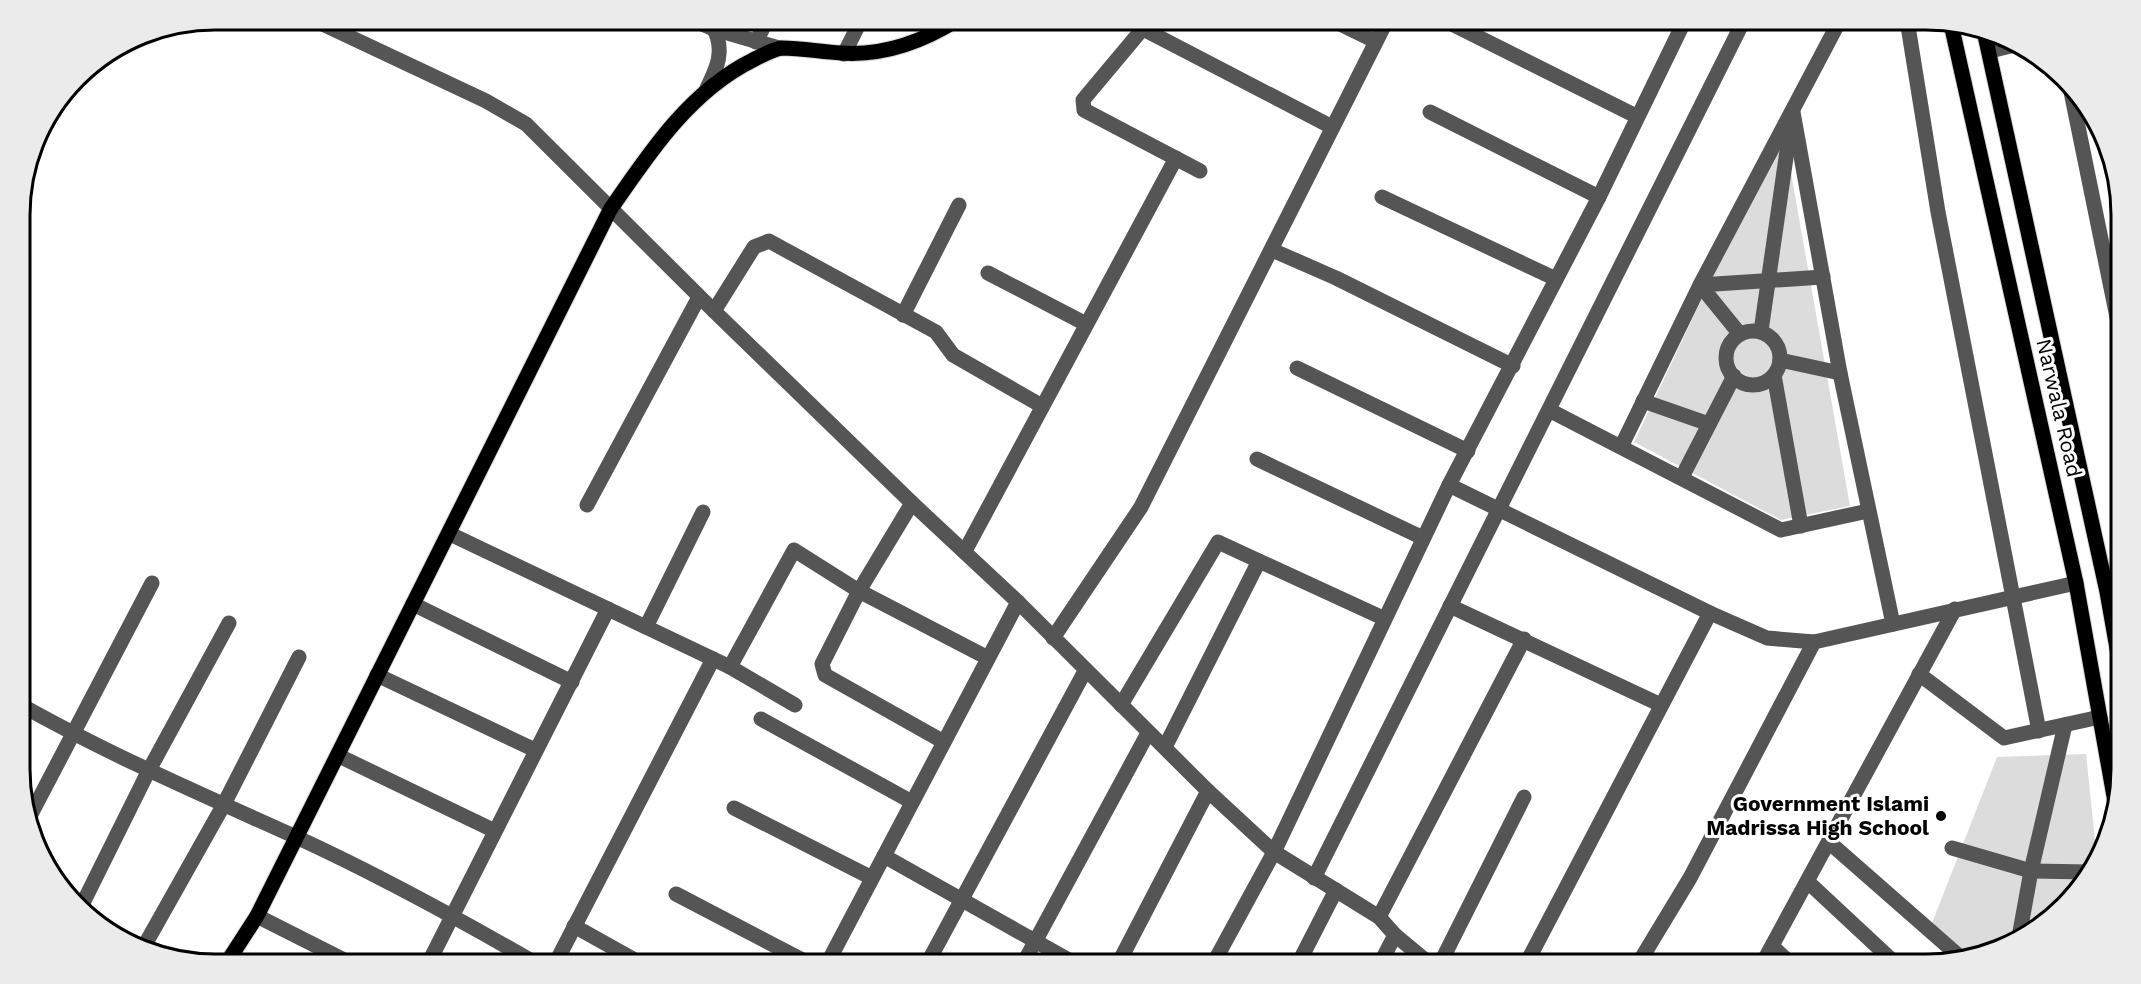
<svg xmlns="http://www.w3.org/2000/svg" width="2141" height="984" font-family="'Work Sans',sans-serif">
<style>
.green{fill:#dcdcdc}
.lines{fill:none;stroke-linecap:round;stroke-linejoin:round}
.major-casing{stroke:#dbdbdb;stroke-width:17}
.minor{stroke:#555;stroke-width:15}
.major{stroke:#000;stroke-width:15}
.poi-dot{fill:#000;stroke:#fff;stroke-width:2}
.labels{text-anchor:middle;stroke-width:6;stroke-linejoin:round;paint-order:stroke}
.street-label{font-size:21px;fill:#000;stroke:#fff}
.poi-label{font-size:21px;font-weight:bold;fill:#000;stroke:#fff;text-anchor:end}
.rim{fill:none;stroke:#000;stroke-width:3}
</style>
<rect width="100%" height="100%" fill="#fff"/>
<g class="green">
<polygon points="1774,147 1787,150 1850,506 1781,520 1634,442"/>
<polygon points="2086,754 2097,859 2073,898 2035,931 1964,955 1932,923 1997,757"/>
</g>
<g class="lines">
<g class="major-casing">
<g id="major">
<polyline points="1951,24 2076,583 2115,802"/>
<polyline points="1984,31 2107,592 2121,671"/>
<path d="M226,964L257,916L610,210C649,153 690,91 753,60C761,56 773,49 782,48C801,48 822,52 841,53C883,56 922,42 957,20"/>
</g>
</g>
<g class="minor">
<polyline points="314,20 486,101 526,124 714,311 912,503 1018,602 1208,791 1274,852 1379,917 1395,935 1430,964"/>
<polyline points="693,20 714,29 779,48"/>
<polyline points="1126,20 1332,127"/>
<polyline points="1150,20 1083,100 1084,110 1200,171"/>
<polyline points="1332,20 1375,41"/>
<polyline points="1444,20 1636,116"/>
<polyline points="1907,20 1938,212 2039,731"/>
<polyline points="756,42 767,20"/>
<polyline points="1990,51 2015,45"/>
<polyline points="844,54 861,20"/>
<polyline points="2070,87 2120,332"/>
<path d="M707,88C717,68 725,51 714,29"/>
<polyline points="1430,112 1599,197"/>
<polyline points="1793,112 1840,373 1893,624"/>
<polyline points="1382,197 1556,279"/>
<polyline points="1272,250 1336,278 1513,366"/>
<polyline points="988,273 1086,324"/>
<polyline points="714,311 754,247 769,241 936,332 953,355 1042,406"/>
<polyline points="903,315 959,205"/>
<circle cx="1753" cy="358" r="27"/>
<polyline points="1761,331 1791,123"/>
<polyline points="1739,333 1700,285 1823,277"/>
<polyline points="1780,360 1840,373"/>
<polyline points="1297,368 1468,451"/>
<polyline points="1774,375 1801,526"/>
<polyline points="1643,401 1709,424"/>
<polyline points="1549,410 1781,530 1868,511"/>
<polyline points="1622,445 1700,285 1840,20"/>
<polyline points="1257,459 1423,538"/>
<polyline points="1682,477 1734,376"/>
<polyline points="1449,485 1710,613 1767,638 1814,642 2076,583"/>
<polyline points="912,503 859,591 822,664 825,675 944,742"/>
<polyline points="587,505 699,297"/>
<polyline points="450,534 730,667 794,550 859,591 988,658"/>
<polyline points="965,551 1176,158"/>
<polyline points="413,604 572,682"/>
<polyline points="1450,606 1661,705"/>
<polyline points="646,627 703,512"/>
<polyline points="1053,638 1141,507 1387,20"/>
<polyline points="730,667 795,705"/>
<polyline points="1919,674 2004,738 2100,717"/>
<polyline points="377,675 535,750"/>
<path d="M21,705C110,755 203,795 296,837C379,875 459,919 537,964"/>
<polyline points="1121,705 1218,542 1259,561"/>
<polyline points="761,719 912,802"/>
<polyline points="1165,747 1259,561 1383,618"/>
<polyline points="339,756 495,831"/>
<polyline points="734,808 872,878"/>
<polyline points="30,816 152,583"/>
<polyline points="1830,843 1960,957"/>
<polyline points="1952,848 2031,871 2089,872"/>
<polyline points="884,856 1076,964"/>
<polyline points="1314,878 1744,20"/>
<polyline points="1808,882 1896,964"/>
<polyline points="676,894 810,964"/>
<polyline points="82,905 148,772 229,623"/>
<polyline points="257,916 352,964"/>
<polyline points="1379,917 1524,639"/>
<polyline points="574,926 642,964"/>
<polyline points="2019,937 2031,871 2065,725"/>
<polyline points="1773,947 1791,964"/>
<polyline points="142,950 223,806 299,657"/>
<polyline points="428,964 608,609"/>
<polyline points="555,964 713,659"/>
<polyline points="827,964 1018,602"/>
<polyline points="927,964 1085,671"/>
<polyline points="1023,964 1148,733"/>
<polyline points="1118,964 1208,791"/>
<polyline points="1213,964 1274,852 1449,485 1599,197 1685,20"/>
<polyline points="1298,964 1336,890"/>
<polyline points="1380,964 1395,935"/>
<polyline points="1440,964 1524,797"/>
<polyline points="1526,964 1710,613"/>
<polyline points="1638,964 1690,878 1814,642"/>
<polyline points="1762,964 1955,609"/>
</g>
<use href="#major" class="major"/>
</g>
<circle class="poi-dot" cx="1941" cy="816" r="6"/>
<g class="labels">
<g class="street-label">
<text transform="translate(2059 408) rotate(77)" y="7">Narwala Road</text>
</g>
<g class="poi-label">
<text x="1929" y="811">Government Islami<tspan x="1929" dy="24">Madrissa High School</tspan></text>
</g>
</g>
<path d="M0 0H2141V984H0ZM215 30H1926A185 185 0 0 1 2111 215V769A185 185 0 0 1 1926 954H215A185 185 0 0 1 30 769V215A185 185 0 0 1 215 30Z" fill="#ebebeb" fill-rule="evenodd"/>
<path class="rim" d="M215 30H1926A185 185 0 0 1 2111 215V769A185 185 0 0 1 1926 954H215A185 185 0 0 1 30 769V215A185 185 0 0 1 215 30Z"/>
</svg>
